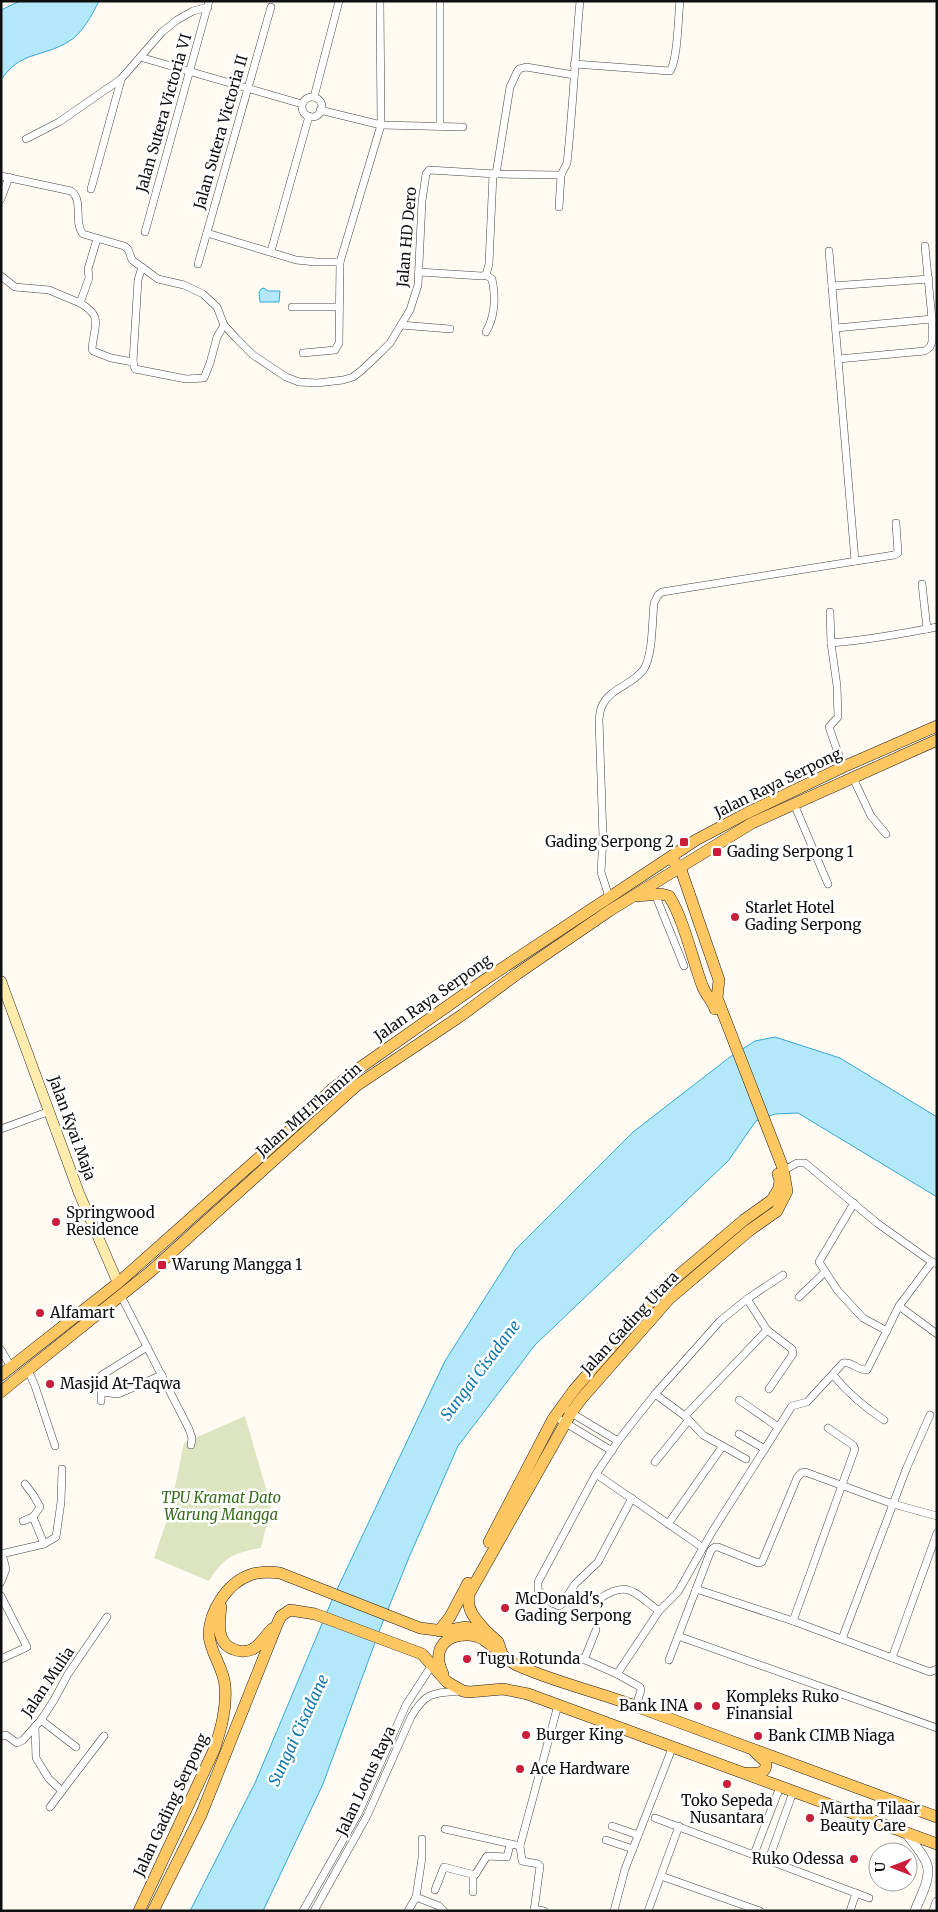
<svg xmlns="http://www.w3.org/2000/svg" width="938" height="1912" font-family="Merriweather,serif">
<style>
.cemetery{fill:#dce4c0}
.water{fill:#b2e8fa;stroke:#34a8d6}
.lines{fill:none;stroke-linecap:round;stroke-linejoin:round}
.minor-casing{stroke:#424242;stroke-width:8}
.tertiary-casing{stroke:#424242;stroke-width:10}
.secondary-casing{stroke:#313131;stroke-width:11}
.primary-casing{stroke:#202020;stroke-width:12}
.minor{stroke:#fff;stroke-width:7}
.tertiary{stroke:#fff;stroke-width:9}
.secondary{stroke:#ffecad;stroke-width:10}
.primary{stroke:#ffc762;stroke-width:11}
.poi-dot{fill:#ca1d39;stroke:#fff;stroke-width:2}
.labels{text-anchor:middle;stroke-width:5;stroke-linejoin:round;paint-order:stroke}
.street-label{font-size:15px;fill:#0f0f0f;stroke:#fff}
.poi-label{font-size:15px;fill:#0f0f0f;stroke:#fff;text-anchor:start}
.park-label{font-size:15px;font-style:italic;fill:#356d1a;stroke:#fff}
.water-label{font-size:16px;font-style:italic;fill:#0f79ab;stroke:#fff}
</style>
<rect width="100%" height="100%" fill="#fffbf2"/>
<path class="cemetery" d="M245,1416L271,1506L261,1548C235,1552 223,1558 209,1581L154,1558L170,1511L184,1443Z"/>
<g class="water">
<path d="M20,1H99C92,15 82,34 68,42C41,58 20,51 1,80V10Z"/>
<polygon points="264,288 268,291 280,291 279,302 260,302 259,292 261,289"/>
<polygon points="775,1037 840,1058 937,1117 937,1197 798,1113 775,1114 756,1121 728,1161 535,1345 458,1446 410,1555 380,1629 323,1784 263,1911 190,1911 255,1783 332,1600 445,1361 516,1249 633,1132 730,1057 755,1041"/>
</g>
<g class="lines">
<g class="minor-casing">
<g id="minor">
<polyline points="140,57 302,104"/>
<path d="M574,64L670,71C678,60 678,17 680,1"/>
<polyline points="314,97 339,1"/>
<circle cx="312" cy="107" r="10"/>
<polyline points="320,110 381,125 463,127"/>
<polyline points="440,126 440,1"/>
<polyline points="26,139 59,122 121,79 162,32 177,20 193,11 208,7"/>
<polyline points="496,174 510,87 517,72 519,69 526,67 574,75"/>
<path d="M1,176L71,191C84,200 73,222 83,234L124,246L128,249L132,260L158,279L184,285L203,294L217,307L224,325L236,338L253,355L286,377L299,382L317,383L343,380L353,377L362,370L380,353L390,343L410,310L418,285L422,201L426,174L429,170L496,174L561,175L567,163C573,109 575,55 580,1"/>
<polyline points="91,189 121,80"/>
<polyline points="1,199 9,177"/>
<polyline points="559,207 561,175"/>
<polyline points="145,232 209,1"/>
<polyline points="207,233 296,260 316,262 340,262"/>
<path d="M97,239L88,269L89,278L80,303C104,317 94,325 92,349L93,351L111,358L133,362"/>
<polyline points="271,251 309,116"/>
<polyline points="829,251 855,561"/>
<polyline points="198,264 271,7"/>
<polyline points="142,267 138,280 133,362 135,369 186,379 204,378 210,363 217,337 224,325"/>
<polyline points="419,272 482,276 486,275 489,264 493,174"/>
<path d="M486,275L492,279C496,298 495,316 486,332"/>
<polyline points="1,276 15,287 49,290 80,303"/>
<polyline points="832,286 929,279"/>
<polyline points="292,307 339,307"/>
<polyline points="401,325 450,329"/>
<polyline points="836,328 932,319"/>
<polyline points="303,353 335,350 339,343 340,262 381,125 380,1"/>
<polyline points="838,359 925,351 930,347 932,342 932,319 925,246"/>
<polyline points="922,584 927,629"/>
<polyline points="830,612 831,643 837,686 838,717 829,727 843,767"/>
<path d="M831,643C868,640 901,634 937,627"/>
<polyline points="853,778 871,816 886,834"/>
<polyline points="794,804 828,884"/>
<polyline points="655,894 684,966"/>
<path d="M609,897L601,872L603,838L599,719C600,714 600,708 603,704C611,688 634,684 644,669C653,654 652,621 654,603L658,595L662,592L894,555L898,553L896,523"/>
<polyline points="1,1129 50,1111"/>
<polyline points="783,1171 797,1163 805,1163 877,1223 929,1260 937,1264"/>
<polyline points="854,1203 819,1262 838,1291 863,1318 887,1331"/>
<polyline points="121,1296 189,1429 192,1438 191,1445"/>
<polyline points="799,1297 825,1272"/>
<polyline points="747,1299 767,1330 792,1349 793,1354 769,1389"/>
<polyline points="899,1306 937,1334"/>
<polyline points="1,1350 11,1367"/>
<polyline points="28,1370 35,1386 55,1446"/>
<path d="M833,1375C848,1393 864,1407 884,1420"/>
<polyline points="101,1392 118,1394 162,1375"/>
<polyline points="655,1394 685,1416 703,1435 746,1459"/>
<polyline points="739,1400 778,1427"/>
<polyline points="101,1401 102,1375 147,1347"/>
<polyline points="568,1411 618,1441"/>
<polyline points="554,1416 612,1451"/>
<polyline points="685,1416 767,1330"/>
<polyline points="739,1434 765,1449"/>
<polyline points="655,1462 688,1421"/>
<polyline points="596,1474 699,1545"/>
<polyline points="25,1484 34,1496 40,1507 33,1517"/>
<polyline points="632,1498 598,1562 575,1584 562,1604 559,1606 552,1603 538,1590 538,1582 596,1474 618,1441 655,1394 720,1321 747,1299 783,1275"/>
<polyline points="23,1521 33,1517 44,1544"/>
<polyline points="668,1524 722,1447"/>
<polyline points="1,1554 44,1544 56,1537 61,1502 62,1469"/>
<polyline points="1,1582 6,1569 2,1554"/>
<polyline points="696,1589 793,1621 930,1672 937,1669"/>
<polyline points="1,1596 27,1647 1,1659"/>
<path d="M599,1599C629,1579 634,1593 659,1611"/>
<polyline points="793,1621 855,1449 853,1445 828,1428"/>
<polyline points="678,1636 937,1728"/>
<polyline points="842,1639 907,1467 930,1415"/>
<polyline points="581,1658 617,1674 640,1687 641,1690 636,1706"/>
<polyline points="892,1658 937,1533"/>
<polyline points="584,1660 596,1630"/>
<polyline points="669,1660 711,1550 715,1547 718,1547 758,1563 762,1562 797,1478 801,1473 805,1472 893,1504 937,1516"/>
<path d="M617,1674L659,1611L678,1592L712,1532L792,1406L807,1402L843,1363C852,1361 858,1371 867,1370L899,1306L932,1262"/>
<polyline points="41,1720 76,1747"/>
<polyline points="35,1727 36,1758 49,1779 62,1791 50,1807"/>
<polyline points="1,1736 6,1735 17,1743 23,1740 41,1720 54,1700 68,1674 107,1617"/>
<polyline points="62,1791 104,1736"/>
<polyline points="655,1818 869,1898"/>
<polyline points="612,1826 638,1835"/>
<polyline points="445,1829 520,1846"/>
<polyline points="422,1839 422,1858 416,1897 439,1906 444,1911"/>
<polyline points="606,1840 633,1849"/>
<polyline points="754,1854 780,1787"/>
<polyline points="769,1859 793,1792"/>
<polyline points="473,1875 473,1892"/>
<polyline points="661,1876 760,1911"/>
<polyline points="435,1890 444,1867 475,1875 487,1856 507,1857 510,1845"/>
<polyline points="534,1909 544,1911"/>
<polyline points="303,1911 359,1812 406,1705 432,1665"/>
<path d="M314,1911L367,1816L411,1717C426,1691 434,1693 462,1691"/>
<polyline points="408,1911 416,1897"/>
<polyline points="534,1911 540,1866 538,1864 522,1861 520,1846 558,1705"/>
<polyline points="614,1911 625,1869 673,1746"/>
<polyline points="648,1911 679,1826"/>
<polyline points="850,1911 856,1893"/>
</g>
</g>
<g class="tertiary-casing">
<g id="tertiary">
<path d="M906,1833C912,1842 922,1852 926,1862C933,1876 920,1897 915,1911"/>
<polyline points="934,1911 937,1902"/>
</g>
</g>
<g class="secondary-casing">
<polyline id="secondary" points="1,981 79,1193 118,1283"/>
</g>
<g class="primary-casing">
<g id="primary">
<path d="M636,896L661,894L669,896C684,920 692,958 702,985C705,994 712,1000 715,1009"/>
<polyline points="1,1375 118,1283 290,1130 331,1090 354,1072 486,979 696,840 747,813 843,767 937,726"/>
<polyline points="1,1392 13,1382 150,1272 356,1086 462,1015 517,974 609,911 752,823 937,740"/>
<polyline points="489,1542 553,1419 574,1390 660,1291 744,1220 772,1200 779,1188 780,1180 778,1174"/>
<path d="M221,1607C219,1622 216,1643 233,1649C239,1652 247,1652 253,1649C260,1645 266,1635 272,1629"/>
<polyline points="439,1631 450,1617 468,1583"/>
<path d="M487,1632C476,1620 466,1611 469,1594L571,1413L582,1398L669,1299L750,1230L777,1211L787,1191L783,1168L717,998L719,980L680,867L674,862"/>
<path d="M443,1674C432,1651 443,1634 469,1635C490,1636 500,1659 519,1666C557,1683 599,1692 638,1707C737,1744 837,1780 937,1817"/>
<path d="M747,1773C757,1773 767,1775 766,1762L755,1752"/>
<path d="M139,1911L214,1750C221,1729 227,1708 225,1686C224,1668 210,1653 209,1635C209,1612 227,1583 250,1575C259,1571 270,1572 280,1573L420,1628L444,1631L466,1627L487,1632L498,1642L502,1654"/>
<polyline points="153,1911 201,1815 278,1622 281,1616 290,1610 315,1614 422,1654 447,1682 463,1691 469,1692 503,1689 528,1694 937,1844"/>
</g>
</g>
<use href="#minor" class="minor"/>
<use href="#tertiary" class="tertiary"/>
<use href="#secondary" class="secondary"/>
<use href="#primary" class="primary"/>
</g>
<g class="poi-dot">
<rect x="679" y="837" width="10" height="10" rx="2.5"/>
<rect x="712" y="847" width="10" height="10" rx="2.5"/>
<circle cx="735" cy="917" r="5"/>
<circle cx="56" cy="1222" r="5"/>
<rect x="157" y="1260" width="10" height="10" rx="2.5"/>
<circle cx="40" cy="1313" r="5"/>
<circle cx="50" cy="1384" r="5"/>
<circle cx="505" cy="1608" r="5"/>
<circle cx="467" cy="1659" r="5"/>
<circle cx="698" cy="1706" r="5"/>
<circle cx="716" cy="1706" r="5"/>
<circle cx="526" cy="1735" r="5"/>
<circle cx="758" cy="1736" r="5"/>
<circle cx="520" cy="1769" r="5"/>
<circle cx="727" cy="1784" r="5"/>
<circle cx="810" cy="1818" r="5"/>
<circle cx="854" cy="1859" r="5"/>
</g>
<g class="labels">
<g class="street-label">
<text transform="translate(164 113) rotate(-74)" y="5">Jalan Sutera Victoria VI</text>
<text transform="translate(221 132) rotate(-74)" y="5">Jalan Sutera Victoria II</text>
<text transform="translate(407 237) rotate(-85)" y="5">Jalan HD Dero</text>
<text transform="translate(778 783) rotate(-26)" y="5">Jalan Raya Serpong</text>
<text transform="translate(433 998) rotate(-35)" y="5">Jalan Raya Serpong</text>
<text transform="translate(309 1110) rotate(-41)" y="5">Jalan MH.Thamrin</text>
<text transform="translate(72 1128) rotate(70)" y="5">Jalan Kyai Maja</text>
<text transform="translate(630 1323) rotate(-47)" y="5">Jalan Gading Utara</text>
<text transform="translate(48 1682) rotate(-56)" y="5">Jalan Mulia</text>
<text transform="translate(366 1781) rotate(-65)" y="5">Jalan Lotus Raya</text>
<text transform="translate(171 1805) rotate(-65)" y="5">Jalan Gading Serpong</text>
</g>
<g class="poi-label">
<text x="674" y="847" text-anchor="end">Gading Serpong 2</text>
<text x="727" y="857">Gading Serpong 1</text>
<text x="745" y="913">Starlet Hotel<tspan x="745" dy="17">Gading Serpong</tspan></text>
<text x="66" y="1218">Springwood<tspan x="66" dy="17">Residence</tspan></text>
<text x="172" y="1270">Warung Mangga 1</text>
<text x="50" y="1318">Alfamart</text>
<text x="60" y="1389">Masjid At-Taqwa</text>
<text x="515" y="1604">McDonald's,<tspan x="515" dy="17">Gading Serpong</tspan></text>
<text x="477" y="1664">Tugu Rotunda</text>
<text x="726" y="1702">Kompleks Ruko<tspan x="726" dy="17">Finansial</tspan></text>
<text x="688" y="1711" text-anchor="end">Bank INA</text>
<text x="536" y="1740">Burger King</text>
<text x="768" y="1741">Bank CIMB Niaga</text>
<text x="530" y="1774">Ace Hardware</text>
<text x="727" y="1806" text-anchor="middle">Toko Sepeda<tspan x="727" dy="17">Nusantara</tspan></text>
<text x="820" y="1814">Martha Tilaar<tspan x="820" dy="17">Beauty Care</tspan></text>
<text x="844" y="1864" text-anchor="end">Ruko Odessa</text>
</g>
<g class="park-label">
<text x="221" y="1503">TPU Kramat Dato<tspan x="221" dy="17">Warung Mangga</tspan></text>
</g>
<g class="water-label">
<text transform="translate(480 1370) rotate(-53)" y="6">Sungai Cisadane</text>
<text transform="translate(298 1730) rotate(-65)" y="6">Sungai Cisadane</text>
</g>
</g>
<rect width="938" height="1912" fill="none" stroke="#0f0f0f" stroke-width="5"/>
<g transform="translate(893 1867) rotate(270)"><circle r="24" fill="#ffffff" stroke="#9f9f9f"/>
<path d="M0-4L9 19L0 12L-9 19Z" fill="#ca1d39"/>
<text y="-8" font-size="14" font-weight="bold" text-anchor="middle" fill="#0f0f0f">U</text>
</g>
</svg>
